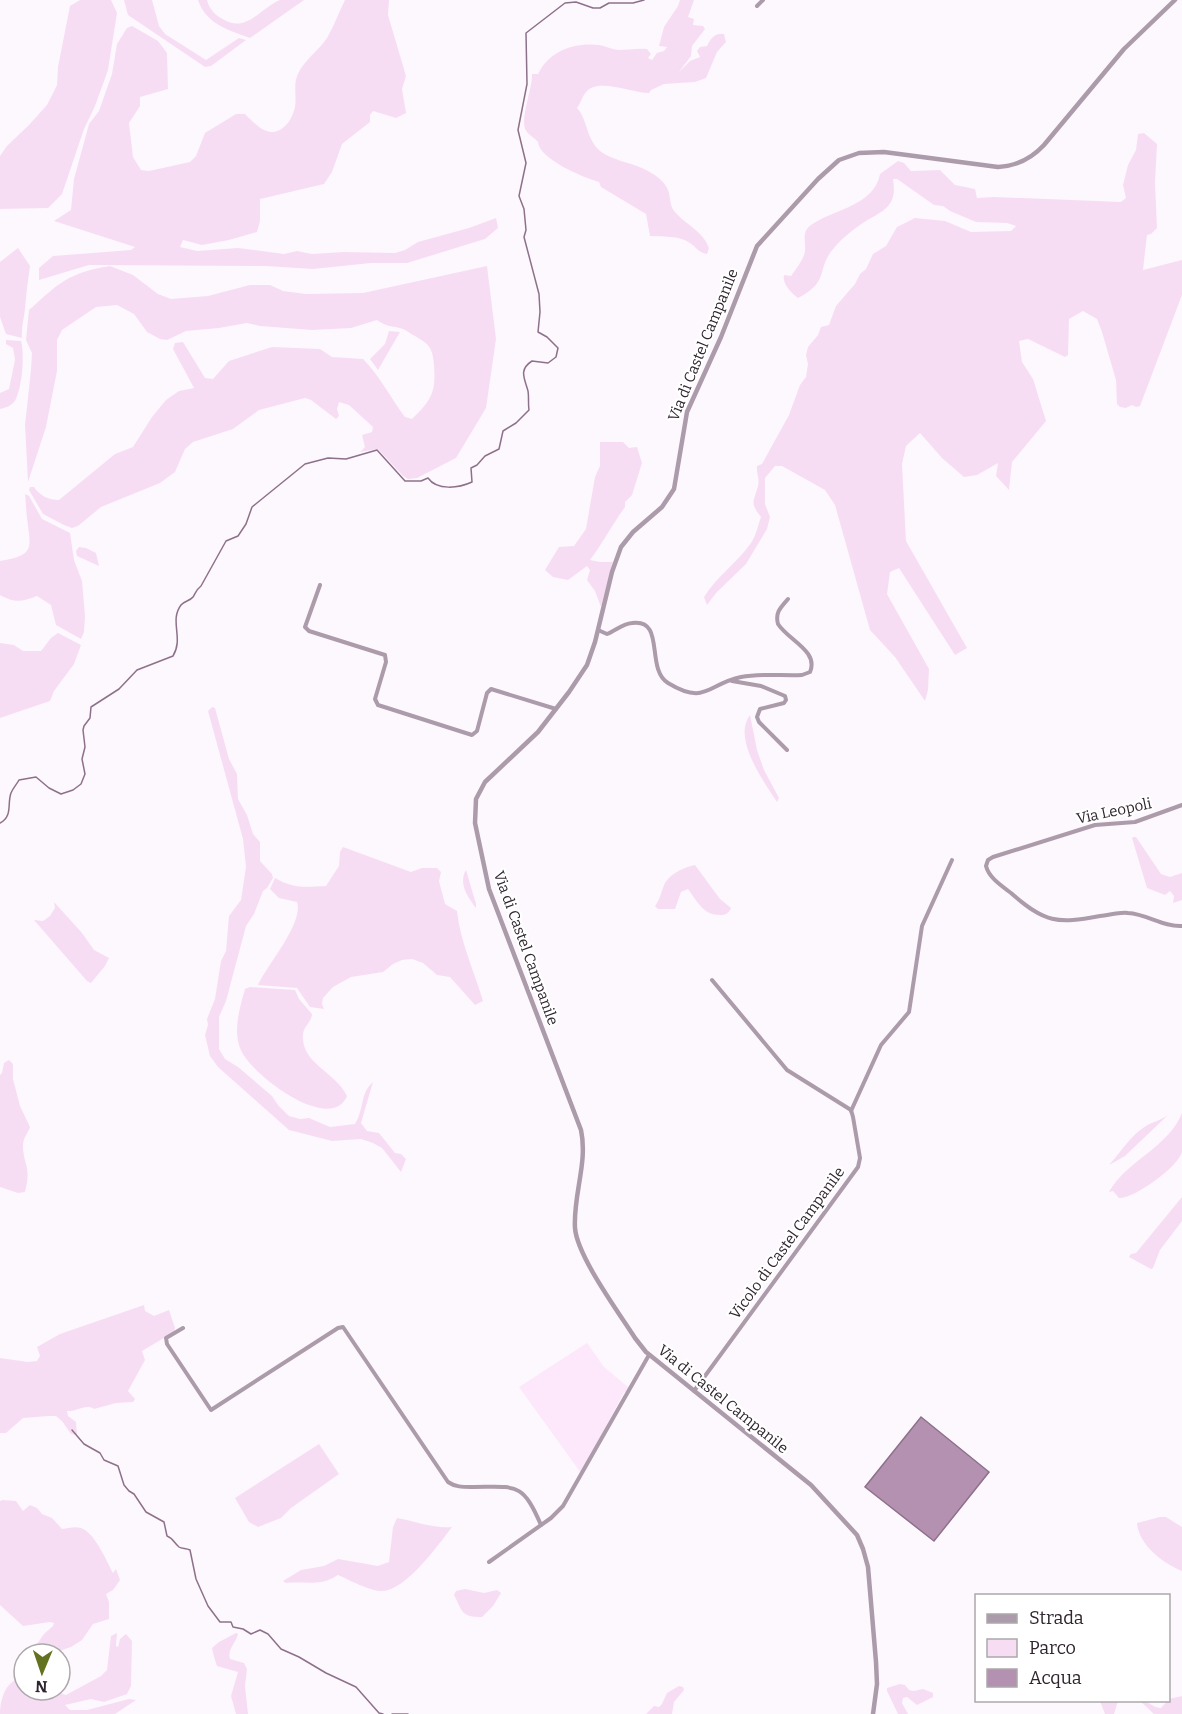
<svg xmlns="http://www.w3.org/2000/svg" width="1182" height="1714" font-family="Bitter,serif">
<style>
.built{fill:#fce8fa}
.green{fill:#f7ddf4}
.water{fill:#b591b1;stroke:#8d718a;stroke-width:1.5}
.lines{fill:none;stroke-linecap:round;stroke-linejoin:round}
.stream{stroke:#8d718a;stroke-width:1.5}
.minor{stroke:#ac9baa;stroke-width:4}
.tertiary{stroke:#ac9baa;stroke-width:4.5}
.labels{text-anchor:middle;stroke-width:4.5;stroke-linejoin:round;paint-order:stroke}
.street-label{font-size:15px;fill:#2f252e;stroke:#fff}
</style>
<rect width="100%" height="100%" fill="#fdf8fd"/>
<polygon class="built" points="587,1343 604,1367 629,1388 627,1392 624,1392 581,1473 519,1387"/>
<g class="green">
<polygon points="80,0 111,0 117,13 108,70 95,106 84,129 62,194 48,208 0,209 0,156 7,146 29,125 47,105 57,85 58,67 70,6"/>
<polygon points="124,0 152,0 159,26 165,34 206,60 239,38 246,40 211,66 205,67 128,15"/>
<path d="M198,0H207C209,8 214,14 221,18C246,35 260,8 280,0C286,0 297,0 304,0L250,38C228,30 206,24 198,0Z"/>
<path d="M345,0H389L388,15L406,76L402,89L406,113L396,118L373,111L370,115V122L342,144L332,172L324,184L260,199V221L257,232L229,240L202,245L183,240L180,247L197,251L238,248L284,254L297,251L312,254L344,252L395,253L405,250L418,242L469,228L496,218L498,228L485,239L407,263H371L313,269L265,266L89,265L39,280V268L53,256L131,250L135,247L54,221L71,210L74,179L89,124L99,111L112,74L117,44L127,28L132,26L158,41L167,53L168,89L140,97V106L129,123L133,157L141,170L149,171L190,162L196,156L205,133L236,114H245C256,125 269,140 284,127C290,122 293,115 295,107C297,93 292,83 300,70C307,58 319,50 327,38C334,26 339,12 345,0Z"/>
<path d="M680,0H694L688,17L694,19L693,25L703,26L705,29L692,46L691,56L679,72L690,61L700,57L697,51L700,47L707,46C711,38 715,33 724,34L726,42L717,52L706,78L695,82L664,84L651,90L649,93C633,93 599,78 587,91C582,96 581,103 577,108C587,118 586,137 598,149C610,161 633,162 648,171C656,175 665,182 668,190C671,197 669,206 675,212C686,225 703,231 709,248L707,254C698,252 697,248 690,243C679,235 662,237 650,236L646,214L601,187L599,182C584,178 539,159 538,142C535,138 530,136 527,132C518,122 533,88 532,74H538C549,51 574,42 599,45C605,46 611,49 618,50C627,50 637,48 647,49L651,54L648,58L652,60L657,53L664,51L667,47L659,46L664,27L678,6Z"/>
<path d="M1144,133L1157,144L1155,182L1157,228L1151,234L1147,235L1143,270L1182,260V295L1140,406L1136,407L1132,405L1126,408L1120,407L1117,404L1116,380L1102,332L1097,319L1083,311L1069,319L1068,355L1065,357L1028,339L1019,341L1022,362L1033,379L1046,421L1012,462L1009,490L996,476L998,463L977,475L964,477L942,458L920,433L906,446L902,464L906,541L967,648L955,655L899,568L890,572L887,594L929,669L928,690L925,701L895,657L870,630L835,505L825,490L782,466H775L765,478V504L770,517L767,529L746,564L716,593L707,605L704,597C717,576 737,563 751,543C756,536 758,525 761,517C749,502 754,502 758,486C760,480 756,472 757,466L762,464L789,415L800,385L806,377L808,364L806,355L808,347L818,335L821,327L829,325L836,306L855,284L860,274L866,269L873,254L886,246L897,227L915,218L945,221L971,232L1011,231L1016,226L1007,223L976,222L950,211L943,206L934,205L897,179H893C894,186 895,195 891,202C886,211 874,216 866,221C855,228 842,238 834,248C815,270 831,281 798,298C791,293 782,284 784,275L791,276C796,269 804,259 805,251C806,242 801,232 811,225C834,209 874,206 880,174L898,161L904,163L911,171L940,170L955,185L975,189L977,198L994,197L1121,202L1126,198L1123,185L1128,165L1136,150L1138,134Z"/>
<path d="M18,248L30,266C28,280 26,295 25,309C24,319 21,328 22,338L6,334L0,317V262Z"/>
<path d="M110,266L133,275L158,294L171,299L208,296L250,285H270L283,291L306,294L363,293L487,266L496,339L486,408L456,458L417,478L408,479L403,476L378,449L360,452L365,447L362,435L372,432L373,427L349,405L339,402L337,409L339,416L336,419L311,400L305,398L259,410L233,429L193,442L185,449L175,472L160,483L101,507L78,526L72,528L64,525L43,514L29,490L30,487H34C40,496 49,500 59,500L115,454L133,447L152,417L166,400L179,391L194,388L173,349L175,343L183,342L205,378L213,379L229,361L272,347L320,349L332,357L363,359C380,376 390,397 405,417L412,419C432,400 436,392 434,365C433,355 432,347 423,341C420,339 405,330 403,329C390,325 389,328 377,320L351,328L312,330L260,326L247,323L219,328L186,331L167,340L160,339L147,332L134,314L117,305L96,307L62,330L57,340V371L46,427L28,482L25,425L31,370L32,353L26,340L29,310C59,283 68,273 110,266Z"/>
<polygon points="389,331 400,332 378,370 370,359 385,344"/>
<path d="M6,340L21,341C25,355 22,386 16,399C13,405 6,408 0,409V393L9,389L15,360L13,348L6,344Z"/>
<path d="M600,442H623L629,448L637,447L642,463L632,495L625,502V507C612,525 603,543 590,560L600,562H613L601,607L595,591L587,580L590,570L587,566L568,580L553,577L545,570L559,547L574,546L586,529L595,477L600,466Z"/>
<path d="M25,494L29,496L42,519L70,533L74,560L82,581L85,616L84,632L81,639L56,625L51,605L37,596C22,602 14,603 0,595V561C35,555 31,549 27,518C26,510 26,502 25,494Z"/>
<polygon points="79,547 86,548 96,553 99,566 77,556 76,551"/>
<polygon points="58,633 81,645 74,664 54,691 50,701 0,718 0,643 14,645 23,651 41,651 51,638"/>
<path d="M212,707L215,708L229,759L237,774L238,799L247,815L253,834L260,842V861L272,874L273,878L267,888L263,891L254,914L246,926L226,1001L219,1017V1049L225,1059L238,1067L272,1096L278,1105L289,1116L300,1119L309,1118L330,1127L355,1124C364,1110 360,1093 373,1082L361,1123L367,1131L379,1133L395,1153L401,1154L406,1159L401,1172L382,1148L373,1143L361,1139L332,1141L289,1130L218,1067L210,1056L205,1035L208,1025L207,1019L215,999L221,961L226,951L229,916L241,900L246,867L243,839L208,711Z"/>
<path d="M750,715L757,750L764,770L779,798L777,802C764,782 732,738 750,715Z"/>
<polygon points="1133,837 1136,837 1161,874 1170,877 1182,873 1182,900 1173,903 1174,896 1170,891 1165,895 1147,888 1132,838"/>
<path d="M343,847L411,872L422,868H437L441,872L439,881L445,904L457,911C460,941 474,971 483,1001L475,1005L450,977L437,975L423,963L412,959L402,960L393,964L383,972L351,977L333,987L323,998L322,1004L324,1009L310,1007L297,988L258,985C267,965 304,923 297,902L279,898L270,889L275,878C295,889 304,887 326,886L339,866L340,852Z"/>
<path d="M695,865L720,899L731,908C728,914 726,915 720,915C703,915 697,901 688,889L681,892L675,909H658L655,906C661,898 661,891 665,883C671,873 685,867 695,865Z"/>
<path d="M466,870L476,904V908C468,897 458,884 466,870Z"/>
<polygon points="54,902 82,933 94,950 109,958 105,966 91,983 87,981 34,920 43,921 50,916 55,908"/>
<path d="M250,987L295,990L299,999L312,1014C312,1022 303,1027 303,1035C301,1064 336,1072 347,1096C331,1135 249,1074 240,1048C233,1029 240,1007 245,989Z"/>
<path d="M9,1060L13,1064V1079L20,1106L30,1127C28,1133 23,1138 23,1145C23,1165 32,1167 25,1192L18,1193L0,1187V1075L2,1073L4,1063Z"/>
<path d="M1182,1113C1182,1125 1182,1141 1182,1152C1178,1167 1134,1199 1119,1198L1113,1191L1109,1192C1126,1161 1168,1148 1182,1113Z"/>
<path d="M1168,1115L1125,1156L1109,1165C1121,1152 1131,1135 1146,1126C1154,1121 1160,1121 1168,1115Z"/>
<polygon points="1182,1197 1182,1221 1160,1250 1153,1268 1151,1269 1129,1257 1131,1254 1136,1253"/>
<path d="M144,1305L145,1311L154,1316L169,1310L175,1328L174,1332L142,1351L145,1360L128,1391L135,1399L133,1402L116,1403L94,1409C86,1403 77,1412 67,1411L68,1416L76,1422L77,1435L71,1434L62,1421L56,1416H49L23,1418L6,1433H0V1358L28,1362L37,1361L40,1356L37,1347L60,1334Z"/>
<polygon points="319,1444 339,1474 291,1508 281,1518 258,1527 249,1522 235,1498"/>
<path d="M3,1500L16,1501L23,1511L30,1505L37,1508L42,1514L52,1518L62,1529C68,1528 75,1526 81,1528C95,1533 106,1560 113,1573L116,1569L120,1580L113,1590L106,1594L109,1602V1619L93,1624L82,1640L71,1647L51,1654H30L44,1634L53,1626L54,1623L50,1622L23,1626L0,1605V1501Z"/>
<path d="M1160,1517H1166L1182,1527V1571C1162,1563 1139,1545 1137,1523Z"/>
<path d="M397,1518C415,1521 434,1529 452,1527C439,1544 405,1592 381,1591C370,1591 349,1580 338,1575C320,1587 306,1581 286,1583L283,1581L301,1570L324,1566L338,1559L378,1566L389,1562L393,1527Z"/>
<path d="M465,1589L484,1593L497,1590L501,1593L493,1606L482,1617C461,1617 463,1612 454,1595L456,1591Z"/>
<path d="M117,1633L116,1646L118,1647L120,1639L126,1634L132,1641L131,1686L127,1694L104,1702L91,1699L65,1705L70,1710H87L129,1699L136,1700L115,1714H0C0,1700 6,1678 24,1678V1690H49L66,1695L101,1676L107,1670L111,1636Z"/>
<path d="M236,1633L238,1634C236,1643 227,1649 230,1659L244,1663L247,1669L245,1686L248,1714H236L231,1696L238,1672L217,1666C215,1660 213,1654 212,1648L219,1642Z"/>
<polygon points="900,1684 905,1685 909,1690 914,1691 923,1689 933,1693 933,1697 917,1705 907,1697 903,1698 902,1703 908,1714 898,1714 887,1691 887,1688"/>
<polygon points="679,1686 683,1687 684,1690 674,1702 672,1714 646,1714 654,1706 659,1707 662,1704 667,1693"/>
<path d="M1182,1696V1714H1154L1140,1701C1148,1700 1153,1708 1161,1708L1169,1699Z"/>
<polygon points="1100,1701 1118,1701 1114,1714 1105,1714"/>
</g>
<polygon class="water" points="921,1417 989,1472 934,1541 865,1487"/>
<g class="lines">
<g class="stream">
<path d="M0,823C13,816 7,804 11,793C13,788 17,784 19,780L36,777L49,788L61,794L73,790L81,784L85,774L82,759L85,747L83,730L84,726L90,718L91,707L119,689L137,670L173,656C184,638 169,621 181,605C184,601 190,601 193,597C196,592 196,590 201,586L226,541L238,536L246,524L252,507L305,464L328,458L346,459L377,450L405,481H421L428,478C437,491 459,488 472,482L471,468L477,465L485,456L499,449L503,431L516,423L529,410C528,404 529,397 528,391C525,379 518,370 532,361L548,363L556,357L558,348L547,337L538,332L540,312L539,294L524,237L526,230L524,209L519,196L526,163L518,130L527,84L526,33L565,3L576,2L593,8H600L609,3H633L644,0"/>
<path d="M72,1430L84,1444L100,1453L104,1460L118,1466L124,1485L129,1491L134,1494L146,1512L164,1522L167,1536C173,1538 174,1543 179,1547C182,1549 186,1548 190,1550L196,1579L208,1606L220,1622H231L233,1627L243,1629L251,1634L260,1630L268,1634L281,1649L299,1657L326,1673L356,1687L379,1713L383,1714"/>
<polyline points="392,1714 408,1714"/>
</g>
<g class="minor">
<polyline points="757,6 763,0"/>
<polyline points="320,585 305,627 309,631 385,655 386,662 375,699 378,705 472,735 477,731 487,693 491,689 556,709"/>
<path d="M598,630L607,634C615,631 622,624 632,623C666,618 645,669 668,683C706,706 707,684 741,677C761,673 782,676 802,675L810,672C819,651 788,640 778,624C775,613 780,608 788,599"/>
<polyline points="732,681 761,686 785,696 786,700 784,703 760,709 757,717 759,722 787,750"/>
<path d="M1182,805L1135,822L1095,825L993,857L988,860L986,866C989,878 1002,886 1011,893C1045,923 1057,924 1100,916C1110,915 1118,912 1128,913C1147,914 1163,927 1182,926"/>
<polyline points="851,1111 881,1045 909,1012 922,926 952,860"/>
<path d="M183,1328L166,1338L167,1344L211,1410L338,1328L343,1327L448,1482C455,1487 463,1487 471,1487C516,1487 522,1481 541,1525"/>
<polyline points="694,1391 858,1167 860,1158 853,1117 851,1110 787,1070 712,980"/>
<polyline points="489,1562 551,1518 563,1506 649,1355"/>
</g>
<path class="tertiary" d="M873,1714L877,1684L876,1662L868,1567L863,1549L857,1535L811,1485L646,1352L635,1338C619,1313 577,1256 575,1228C573,1195 588,1163 581,1130L489,889L475,823L476,799L485,782L538,732L569,692L587,665L595,642L612,572L621,547L633,532L662,507L674,489L687,412L721,337L757,246L818,179L839,160L859,153L884,152L998,167C1017,166 1032,158 1044,145L1124,49L1175,0"/>
</g>
<g class="labels">
<g class="street-label">
<text transform="translate(703 345) rotate(-68)" y="5">Via di Castel Campanile</text>
<text transform="translate(1114 811) rotate(-12)" y="5">Via Leopoli</text>
<text transform="translate(526 948) rotate(70)" y="5">Via di Castel Campanile</text>
<text transform="translate(787 1243) rotate(-54)" y="5">Vicolo di Castel Campanile</text>
<text transform="translate(723 1399) rotate(39)" y="5">Via di Castel Campanile</text>
</g>
</g>
<rect x="975" y="1594" width="195" height="108" fill="#ffffff" stroke="#aca8ab" stroke-width="1.5"/>
<rect x="987" y="1614" width="30" height="9" fill="#ac9baa" stroke="#aca8ab" stroke-width="1.5"/>
<text x="1029" y="1624" font-size="18" fill="#2f252e">Strada</text>
<rect x="987" y="1639" width="30" height="18" fill="#f7ddf4" stroke="#aca8ab" stroke-width="1.5"/>
<text x="1029" y="1654" font-size="18" fill="#2f252e">Parco</text>
<rect x="987" y="1669" width="30" height="18" fill="#b591b1" stroke="#aca8ab" stroke-width="1.5"/>
<text x="1029" y="1684" font-size="18" fill="#2f252e">Acqua</text>
<g transform="translate(42 1672) rotate(182)"><circle r="28" fill="#ffffff" stroke="#aca8ab" stroke-width="1.5"/>
<path d="M0-4.5L10 22L0 15L-10 22Z" fill="#63721f"/>
<text y="-9" font-size="16" font-weight="bold" text-anchor="middle" fill="#2f252e">N</text>
</g>
</svg>
